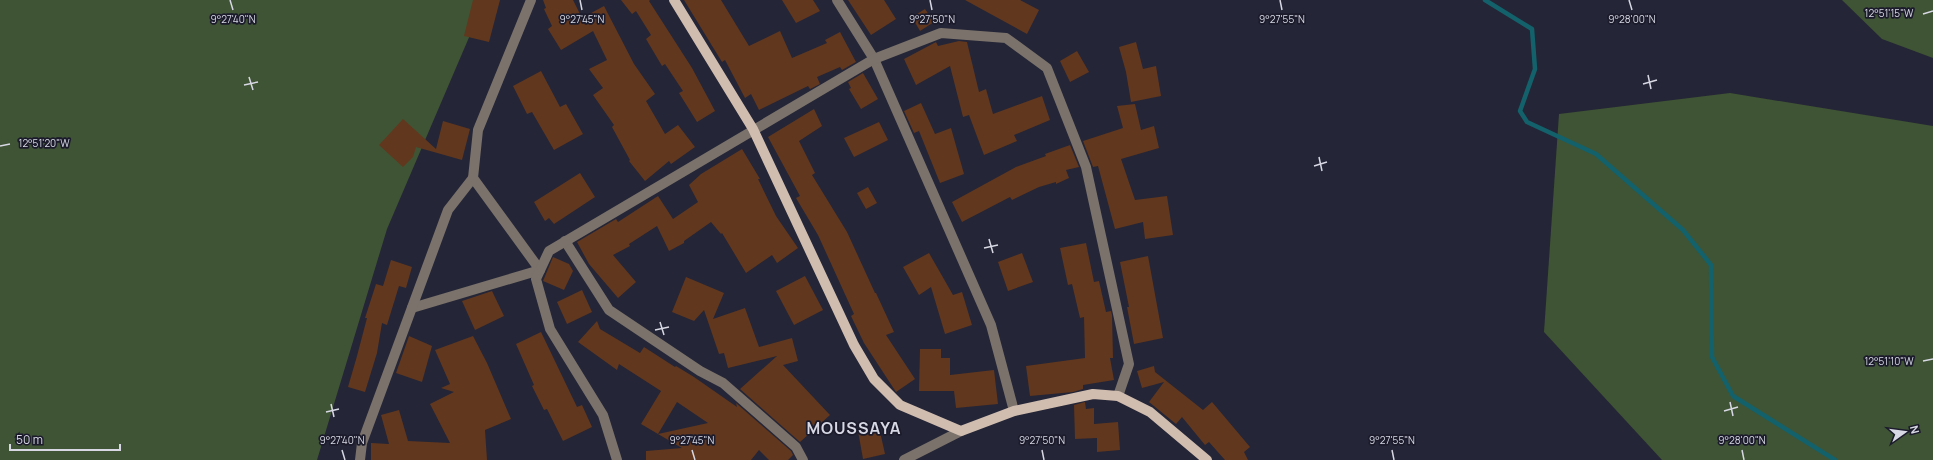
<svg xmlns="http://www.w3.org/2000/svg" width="1933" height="460" font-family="Manrope,sans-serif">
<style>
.green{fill:#3f5434}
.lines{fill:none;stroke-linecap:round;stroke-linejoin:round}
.stream{stroke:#13616b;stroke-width:4.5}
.building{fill:#61371e}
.minor{stroke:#7a726b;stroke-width:10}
.major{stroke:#d0bdb0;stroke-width:10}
.ticks{fill:none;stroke:#d7d8e4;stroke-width:1.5}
.labels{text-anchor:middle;stroke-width:3.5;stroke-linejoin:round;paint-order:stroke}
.district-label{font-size:16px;font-weight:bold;letter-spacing:1px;fill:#d7d8e4;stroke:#1b1b2c}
.ticks-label{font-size:10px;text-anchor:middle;fill:#d7d8e4;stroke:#1b1b2c;stroke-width:3.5;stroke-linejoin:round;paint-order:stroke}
</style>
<rect width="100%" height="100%" fill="#242536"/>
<g class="green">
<polygon points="0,0 485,0 387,229 317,460 0,460"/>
<polygon points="1842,0 1933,0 1933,58 1882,39"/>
<polygon points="1730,93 1933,126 1933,460 1662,460 1544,332 1559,114"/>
</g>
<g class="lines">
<polyline class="stream" points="1485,0 1532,29 1535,69 1520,111 1527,122 1596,154 1683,230 1711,265 1712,357 1733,396 1835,460"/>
</g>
<g class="building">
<polygon points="473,0 500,0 489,42 464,36"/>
<polygon points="543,0 573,0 582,18 604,6 634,64 655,94 646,101 665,134 678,125 695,147 671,164 669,161 645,181 629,161 630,160 612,127 614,125 593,95 603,88 589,69 607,60 593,31 561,50 548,29 552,26 544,9 546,8"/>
<polygon points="621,0 650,0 649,1 692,68 715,111 697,122 679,93 683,91 665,64 662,66 646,39 651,35 636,11 632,14"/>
<polygon points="684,0 721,0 749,46 780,31 792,58 827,43 825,40 840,32 856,62 842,70 840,67 817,77 820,84 810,89 808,86 759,110 751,94 745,98 725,60 722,62"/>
<polygon points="782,0 813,0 820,11 796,23"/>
<polygon points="848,0 884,0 896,19 871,35"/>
<polygon points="965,0 1020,0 1039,10 1027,34"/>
<polygon points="925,9 934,22 920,31 912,17"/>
<polygon points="959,41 967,42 979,92 986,89 993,114 1042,96 1050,120 1014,135 1017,141 984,155 969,115 963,117 950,66 916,85 904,59 936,42 938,46"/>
<polygon points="1136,42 1143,69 1156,66 1161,96 1131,102 1126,72 1119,47"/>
<polygon points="1077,51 1089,72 1070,82 1060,61"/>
<polygon points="541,71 560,107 566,104 583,134 554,150 532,112 527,114 513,86"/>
<polygon points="863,73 878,99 861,109 849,89 851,88 848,82"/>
<polygon points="921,103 935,134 951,128 964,174 940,183 919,131 914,133 904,111"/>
<polygon points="1135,104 1141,130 1154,126 1159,148 1121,159 1135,200 1167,196 1173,235 1145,239 1143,222 1115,229 1098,166 1093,167 1083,141 1123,128 1117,106"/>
<polygon points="814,109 822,126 799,141 815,173 812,175 847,232 875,293 876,293 894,332 886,335 915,379 896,392 864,343 851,316 854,314 818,235 796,198 800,196 768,137"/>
<polygon points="403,119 436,149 443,121 470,129 462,160 416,147 413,157 403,167 379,145"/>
<polygon points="879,122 888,140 854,157 844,138"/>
<polygon points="1070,145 1079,167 1066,170 1069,178 1056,184 1056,182 1039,187 1012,200 1010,197 962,222 952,202 1016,167 1046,156 1045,154"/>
<polygon points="742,149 760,179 758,179 776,216 798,248 777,263 772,255 746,273 722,233 721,234 711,222 684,241 684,243 669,251 657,226 629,244 630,246 613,255 636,282 618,298 589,264 577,242 616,219 618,222 658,196 673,219 698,202 689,185 701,174"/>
<polygon points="580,173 595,197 554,224 549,218 545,221 534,202"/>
<polygon points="868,187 877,203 866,209 857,193"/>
<polygon points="1086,243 1094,282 1099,281 1106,312 1111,311 1112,315 1113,358 1110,358 1114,380 1083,385 1083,389 1073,392 1030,396 1026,366 1085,358 1084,317 1080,318 1072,284 1068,285 1060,248"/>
<polygon points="929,253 953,295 962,292 972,325 945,334 931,287 919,295 903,267"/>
<polygon points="1022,253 1033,282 1008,291 998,262"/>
<polygon points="1148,256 1163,338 1134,344 1127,307 1129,307 1120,262"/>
<polygon points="553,257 569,264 573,271 564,290 543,281"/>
<polygon points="391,260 412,267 406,288 399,286 387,325 382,323 377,353 365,392 348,387 357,356 367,318 365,318 376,284 383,286"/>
<polygon points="805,276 823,310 794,325 776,291"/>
<polygon points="686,277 724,293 713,319 745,308 759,347 792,338 798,361 783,365 830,415 800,442 740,389 777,356 728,368 724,353 719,354 704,310 694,321 672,312"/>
<polygon points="582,290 592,312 567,324 557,302"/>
<polygon points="492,291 504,316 475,330 462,301"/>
<polygon points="597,321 600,329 640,353 644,347 675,367 676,366 694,377 737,407 736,403 791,451 793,455 788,460 769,460 759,450 751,460 646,460 646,451 682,448 658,434 708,423 677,402 658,434 641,424 661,391 619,364 617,370 578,342"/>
<polygon points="541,332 577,407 582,405 592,427 563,441 547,409 544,410 532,386 534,385 516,344"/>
<polygon points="409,336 432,346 422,382 396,373"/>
<polygon points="473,336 487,363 511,419 485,430 487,460 371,460 371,443 389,444 381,415 399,410 408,441 450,443 430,404 454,392 441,388 450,384 435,350"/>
<polygon points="920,349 941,349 941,358 950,358 950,375 994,370 998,404 956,408 954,391 919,391"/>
<polygon points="1154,366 1155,372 1203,410 1212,402 1250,447 1244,452 1248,460 1225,460 1209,442 1205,445 1182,417 1176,424 1149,402 1164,382 1142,388 1137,371"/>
<polygon points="1085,402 1086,409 1094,408 1094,424 1118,422 1120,450 1097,452 1097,438 1075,439 1074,405"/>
<polygon points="879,427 885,454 863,459 858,431"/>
</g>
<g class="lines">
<g class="minor">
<polyline points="837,0 874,59 991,325 1014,411"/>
<polyline points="565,241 609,310 700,371 723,383 796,447 803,460"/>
<polyline points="412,308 540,270 473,178 478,130 531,0"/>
<polyline points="360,460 362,443 448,210 473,178"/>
<polyline points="617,460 603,415 550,329 536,279 549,251 874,59 941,33 1006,38 1047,68 1086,167 1129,364 1118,396"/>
<polyline points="904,460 961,431"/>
</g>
<polyline class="major" points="674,0 753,129 854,345 874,379 900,405 961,431 1014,411 1093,394 1118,396 1150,412 1207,460"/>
</g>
<path class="ticks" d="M230,0L233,10M580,0L582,10M930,0L932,10M1280,0L1282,10M1629,0L1632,10M1923,14L1933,11M1648,75L1651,89M249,77L253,90M1643,84L1657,80M244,85L258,82M0,146L10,144M1319,157L1322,171M1314,166L1327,162M989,239L993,253M984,248L998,245M660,322L664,335M655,330L669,327M1923,361L1933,359M1730,402L1733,416M331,404L334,417M1724,411L1738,407M326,412L339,409M342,450L345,460M692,450L695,460M1042,450L1044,460M1392,450L1394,460M1742,450L1744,460"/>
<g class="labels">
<g class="district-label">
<text x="854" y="434">MOUSSAYA</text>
</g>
</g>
<g class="ticks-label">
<text x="1889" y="17">12°51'15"W</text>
<text x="233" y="23">9°27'40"N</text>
<text x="582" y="23">9°27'45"N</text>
<text x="932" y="23">9°27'50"N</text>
<text x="1282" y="23">9°27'55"N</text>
<text x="1632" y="23">9°28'00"N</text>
<text x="44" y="147">12°51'20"W</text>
<text x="1889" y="365">12°51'10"W</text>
<text x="342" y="444">9°27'40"N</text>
<text x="692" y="444">9°27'45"N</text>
<text x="1042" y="444">9°27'50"N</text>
<text x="1392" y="444">9°27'55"N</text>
<text x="1742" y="444">9°28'00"N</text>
</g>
<g transform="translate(1905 432) rotate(76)" stroke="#1b1b2c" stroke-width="3" paint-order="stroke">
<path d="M0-3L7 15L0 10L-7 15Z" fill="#d7d8e4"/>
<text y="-6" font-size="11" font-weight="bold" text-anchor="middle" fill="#d7d8e4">N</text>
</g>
<path d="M10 444v6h110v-6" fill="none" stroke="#d7d8e4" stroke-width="2"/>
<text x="16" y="444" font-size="12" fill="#d7d8e4" stroke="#1b1b2c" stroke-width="3" paint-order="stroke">50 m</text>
</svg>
